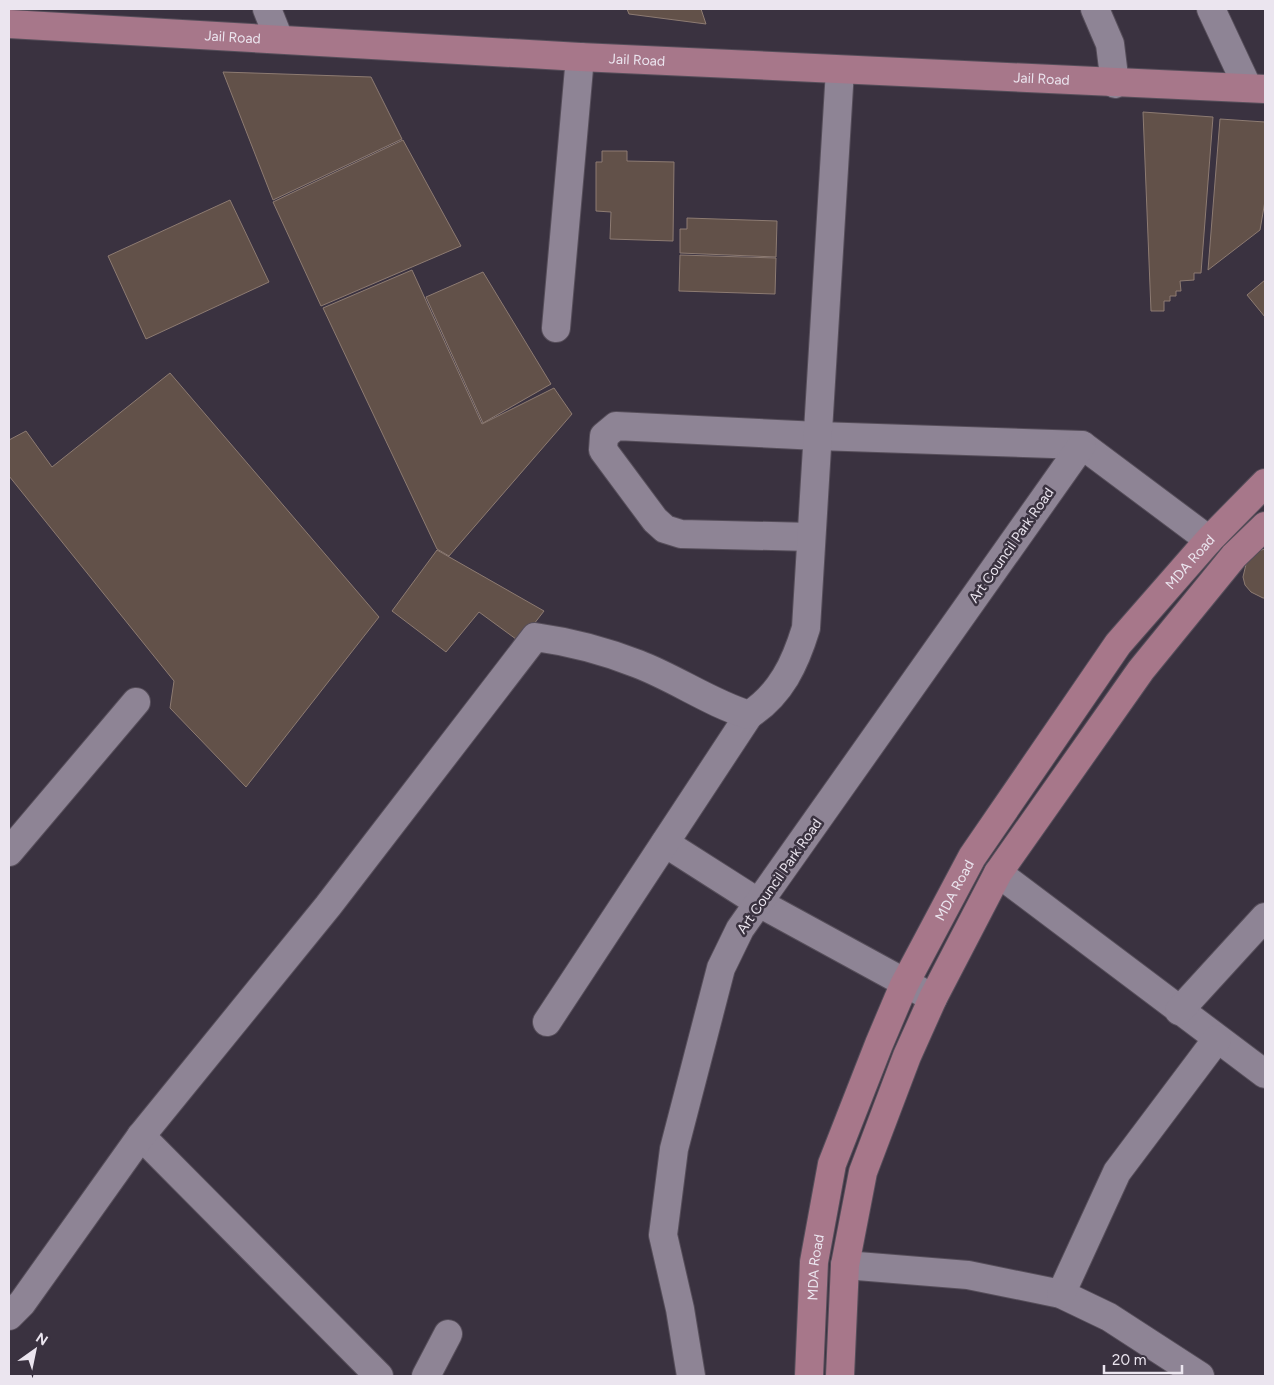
<svg xmlns="http://www.w3.org/2000/svg" width="1274" height="1385" font-family="Figtree,sans-serif">
<style>
.building{fill:#625149;stroke:#8d7b72}
.lines{fill:none;stroke-linecap:round;stroke-linejoin:round}
.minor-casing{stroke:#564e5a;stroke-width:30}
.major-casing{stroke:#564e5a;stroke-width:30}
.minor{stroke:#8e8495;stroke-width:28}
.major{stroke:#a7778a;stroke-width:28}
.labels{text-anchor:middle;stroke-width:5;stroke-linejoin:round;paint-order:stroke}
.street-label{font-size:14px;fill:#ebe5ef;stroke:#3a3240}
</style>
<rect width="100%" height="100%" fill="#3a3240"/>
<g class="building">
<polygon points="627,9 701,9 706,24 629,14"/>
<polygon points="223,72 371,77 402,139 273,200"/>
<polygon points="1143,112 1213,117 1201,273 1194,273 1194,280 1180,281 1181,291 1176,291 1176,296 1170,296 1170,301 1164,301 1164,311 1151,311"/>
<polygon points="1220,119 1265,122 1265,201 1260,230 1208,270"/>
<polygon points="403,140 461,246 321,306 273,202"/>
<polygon points="602,151 627,151 627,161 674,162 673,241 610,239 611,212 596,211 596,162 602,162"/>
<polygon points="230,200 269,282 146,339 108,256"/>
<polygon points="687,218 777,221 776,257 680,253 680,229 687,229"/>
<polygon points="680,255 776,258 775,294 679,291"/>
<polygon points="412,270 482,424 554,388 572,414 449,556 437,549 323,308"/>
<polygon points="483,272 551,384 483,423 426,297"/>
<polygon points="1265,280 1265,317 1247,295"/>
<polygon points="170,373 379,617 246,787 170,708 174,681 9,476 9,440 26,431 52,467"/>
<polygon points="1265,549 1265,598 1263,598 1251,592 1245,585 1243,577 1247,560 1258,551"/>
<polygon points="437,550 544,611 520,642 479,612 446,652 392,611"/>
</g>
<g class="lines">
<g class="minor-casing">
<g id="minor">
<polyline points="267,9 279,39"/>
<polyline points="1095,9 1110,44 1115,84"/>
<polyline points="1211,9 1248,88"/>
<polyline points="556,328 580,57"/>
<polyline points="811,537 681,534 665,529 655,520 603,450 604,436 616,426 818,436 1082,445 1209,540"/>
<polyline points="665,843 759,903 933,998"/>
<polyline points="9,852 136,702"/>
<polyline points="998,873 1265,1074"/>
<polyline points="1179,1011 1265,917"/>
<polyline points="547,1022 749,715"/>
<polyline points="141,1136 379,1376"/>
<polyline points="845,1265 968,1275 1061,1294 1109,1317 1200,1376"/>
<polyline points="1061,1294 1117,1172 1217,1039"/>
<path d="M9,1316L22,1303L141,1136L328,906L535,637C571,642 605,651 638,664C677,679 710,703 749,715C781,694 795,664 806,628L840,70"/>
<polyline points="426,1376 448,1334"/>
<polyline points="691,1376 680,1309 663,1235 674,1149 721,968 740,929 1082,445"/>
</g>
</g>
<g class="major-casing">
<g id="major">
<path id="s1" d="M9,24L580,57L1265,89"/>
<path id="s2" d="M809,1376L814,1262L832,1164L879,1044L904,985L972,857L1118,644L1209,540L1265,483"/>
<polyline points="840,1376 845,1265 863,1172 907,1056 933,998 998,873 1141,670 1234,556 1265,526"/>
</g>
</g>
<use href="#minor" class="minor"/>
<use href="#major" class="major"/>
</g>
<g class="labels">
<g class="street-label">
<text dy="5" stroke="none"><textPath href="#s1" startOffset="224">Jail Road</textPath></text>
<text dy="5" stroke="none"><textPath href="#s1" startOffset="629">Jail Road</textPath></text>
<text dy="5" stroke="none"><textPath href="#s1" startOffset="1034">Jail Road</textPath></text>
<text transform="translate(1011 545) rotate(-55)" y="5">Art Council Park Road</text>
<text dy="5" stroke="none"><textPath href="#s2" startOffset="919">MDA Road</textPath></text>
<text transform="translate(779 876) rotate(-55)" y="5">Art Council Park Road</text>
<text dy="5" stroke="none"><textPath href="#s2" startOffset="514">MDA Road</textPath></text>
<text dy="5" stroke="none"><textPath href="#s2" startOffset="109">MDA Road</textPath></text>
</g>
</g>
<rect width="1274" height="1385" fill="none" stroke="#ebe5ef" stroke-width="20"/>
<g transform="translate(35 1350) rotate(33)" stroke="#3a3240" stroke-width="4" paint-order="stroke">
<path d="M0-4L9 19L0 12L-9 19Z" fill="#ebe5ef"/>
<text y="-8" font-size="14" font-weight="bold" text-anchor="middle" fill="#ebe5ef">N</text>
</g>
<path d="M1104 1365v8h78v-8" fill="none" stroke="#ebe5ef" stroke-width="2.5"/>
<text x="1112" y="1365" font-size="15" fill="#ebe5ef" stroke="#3a3240" stroke-width="4" paint-order="stroke">20 m</text>
</svg>
